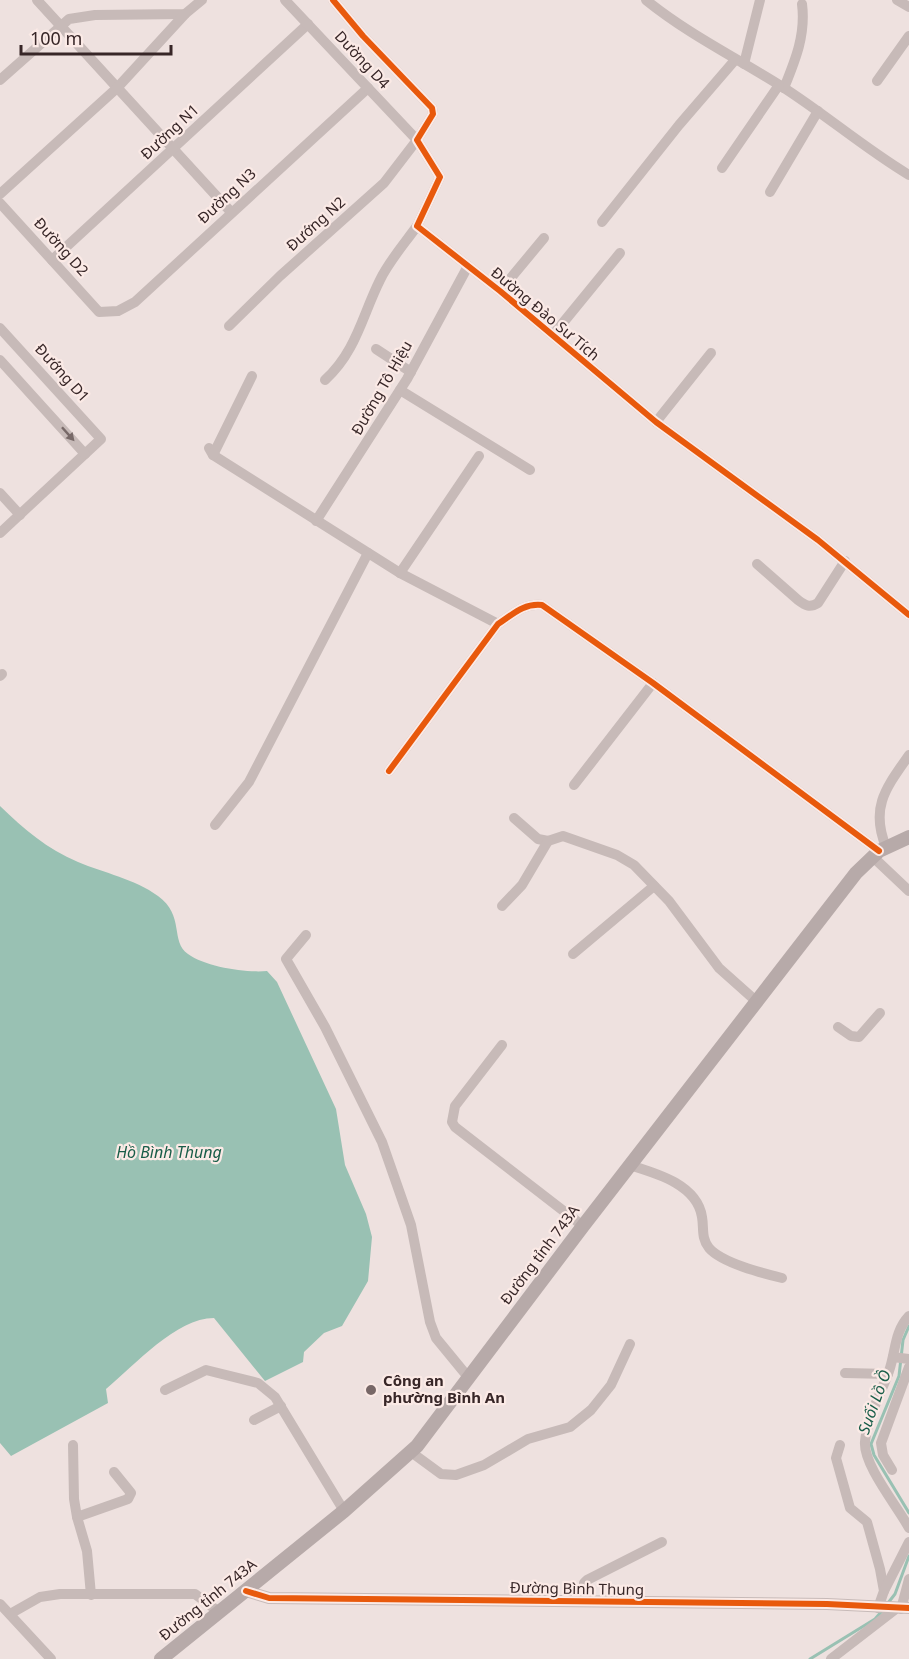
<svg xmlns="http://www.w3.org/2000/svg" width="909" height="1659" font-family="'Noto Sans',sans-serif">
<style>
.water{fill:#99c1b3}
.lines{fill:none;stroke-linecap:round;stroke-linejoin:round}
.stream{stroke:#99c1b3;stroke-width:3}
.minor{stroke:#c7bab8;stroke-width:10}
.tertiary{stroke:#c7bab8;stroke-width:12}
.secondary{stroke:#b7aaa9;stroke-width:14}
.cycleway-casing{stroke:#fbeae6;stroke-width:10}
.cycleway{stroke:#e8590c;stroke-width:6}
.oneway{fill:#786968}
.poi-dot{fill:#776767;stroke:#fbeae6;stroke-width:2}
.labels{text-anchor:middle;stroke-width:4.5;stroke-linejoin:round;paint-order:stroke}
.street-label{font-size:15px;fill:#372627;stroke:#fbeae6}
.poi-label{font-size:15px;font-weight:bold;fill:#372627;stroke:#fbeae6;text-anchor:start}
.water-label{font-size:16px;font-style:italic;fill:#185d48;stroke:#fbeae6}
</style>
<rect width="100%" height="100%" fill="#eee1df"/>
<path class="water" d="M0,806C24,829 47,849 78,862C104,873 135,879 158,896C185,915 170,942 188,954C206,967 246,973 267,971L277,982L336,1109L345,1165L366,1214L372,1237L368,1281L342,1326L324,1333L304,1352L303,1362L265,1381L214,1318C176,1318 135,1365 106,1389L108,1403L11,1456L0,1443Z"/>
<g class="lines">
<g class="stream">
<polyline points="909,1326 903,1340 899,1376 871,1444 874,1455 909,1513"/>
<polyline points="888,1603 895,1594 909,1556"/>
<polyline points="810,1659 875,1619 882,1611"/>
</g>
<g class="minor">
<polyline points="37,0 231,212"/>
<polyline points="333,0 363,36 432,108 433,114 417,140 440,177 417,226 500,291 656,422 818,540 909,615"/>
<path d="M646,0C688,34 735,57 781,86C825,114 864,148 909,175"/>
<polyline points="897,0 909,7"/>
<polyline points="744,64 760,0"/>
<polyline points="0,80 69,19 95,15 185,14 202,0"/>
<polyline points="877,81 909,36"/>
<path d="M784,88C795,61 806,35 802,4"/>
<polyline points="722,168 779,85"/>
<polyline points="770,192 818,111"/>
<polyline points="0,194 117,88 185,14"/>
<polyline points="0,203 99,312 118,311 135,302 368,88"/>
<polyline points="602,222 679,125 735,60"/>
<polyline points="52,260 308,24"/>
<polyline points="500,291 544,238"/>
<polyline points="229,326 280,276 384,183 417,140 285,0"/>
<polyline points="0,328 101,439 0,533"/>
<polyline points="553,335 620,253"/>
<polyline points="376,349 411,372"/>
<polyline points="0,360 85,454"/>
<path d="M325,380C356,352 362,316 380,280C389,261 405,243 417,226"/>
<polyline points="400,390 530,470"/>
<polyline points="656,422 711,353"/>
<polyline points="209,448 213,455 400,573 498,624"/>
<polyline points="213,455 252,376"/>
<polyline points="0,493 20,515"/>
<polyline points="316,521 407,379 468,266"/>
<path d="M757,564L798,600C806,606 810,608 818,603L845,561"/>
<polyline points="400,573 479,456"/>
<polyline points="0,676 2,674"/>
<path d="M389,771L498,624C513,614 524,603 542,605L653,683L879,851"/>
<polyline points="574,785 653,683"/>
<polyline points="514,818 538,839 548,841 563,836 617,855 634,865 669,901 719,968 756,1001"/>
<polyline points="215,825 249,782 368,553"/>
<path d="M886,847C870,807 886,788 909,755"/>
<polyline points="873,857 909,891"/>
<polyline points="502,906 522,885 548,841"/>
<polyline points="306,935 286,959 325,1027 382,1142 411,1225 430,1322 436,1338 468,1377"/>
<polyline points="573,954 654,886"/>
<polyline points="838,1027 851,1036 859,1037 880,1013"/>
<polyline points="502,1045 455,1106 452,1122 455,1127 583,1226"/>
<path d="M629,1165C655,1173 697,1184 702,1217C704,1228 701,1238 709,1248C722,1263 762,1273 782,1278"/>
<path d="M909,1316C894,1332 896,1351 889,1371C881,1394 867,1417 865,1442C863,1465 898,1507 909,1528"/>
<polyline points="893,1357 909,1359"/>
<polyline points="845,1373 888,1374"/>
<polyline points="165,1390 206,1370 258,1383 275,1397 344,1511"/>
<polyline points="254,1420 281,1406"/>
<polyline points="73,1445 74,1499 77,1517"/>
<polyline points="840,1445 836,1458 850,1508 867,1522 880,1569 884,1591 878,1608"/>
<polyline points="411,1452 441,1474 456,1475 484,1465 528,1439 570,1427 591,1410 611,1385 630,1344"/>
<polyline points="892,1470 883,1455 881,1443 909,1367"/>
<polyline points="884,1591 909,1542"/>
<polyline points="91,1595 87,1551 77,1517 128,1499 131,1493 114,1472"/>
<polyline points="584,1601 584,1583 587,1580 662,1542"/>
<polyline points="0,1604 51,1659"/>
<polyline points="901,1609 909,1579"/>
<polyline points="10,1614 40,1597 60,1594 195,1594 219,1612"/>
<polyline points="831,1659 897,1608"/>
</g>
<polyline class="tertiary" points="246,1591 269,1598 827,1604 909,1608"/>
<polyline class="secondary" points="161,1659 344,1511 417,1446 583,1226 856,873 879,851 909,837"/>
<g class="cycleway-casing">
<g id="cycleway">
<polyline points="333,0 363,36 432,108 433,114 417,140 440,177 417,226 500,291 656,422 818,540 909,615"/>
<path d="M389,771L498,624C513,614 524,603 542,605L653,683L879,851"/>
<polyline points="246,1591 269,1598 827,1604 909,1608"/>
</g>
</g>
<use href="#cycleway" class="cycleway"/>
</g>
<defs><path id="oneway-solid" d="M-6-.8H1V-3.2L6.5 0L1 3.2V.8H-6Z" transform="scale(1.5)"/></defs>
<use class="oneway" href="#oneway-solid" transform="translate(68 434) rotate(48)"/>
<circle class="poi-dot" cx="371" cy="1390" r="6"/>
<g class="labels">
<g class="street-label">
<text transform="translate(362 60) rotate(47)" y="5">Dường D4</text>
<text transform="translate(170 132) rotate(-43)" y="5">Đường N1</text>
<text transform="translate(227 196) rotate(-43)" y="5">Đường N3</text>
<text transform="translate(316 224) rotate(-42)" y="5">Đướng N2</text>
<text transform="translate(61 247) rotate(48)" y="5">Đường D2</text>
<text transform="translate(545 314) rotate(40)" y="5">Đường Đào Sư Tích</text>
<text transform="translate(62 373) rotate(48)" y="5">Đướng D1</text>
<text transform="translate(382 388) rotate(-60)" y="5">Đường Tô Hiệu</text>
<text transform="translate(540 1255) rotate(-53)" y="5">Đường tỉnh 743A</text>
<text transform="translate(577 1589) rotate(1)" y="5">Đường Bình Thung</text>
<text transform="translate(208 1600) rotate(-39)" y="5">Đường tỉnh 743A</text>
</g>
<g class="poi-label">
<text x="383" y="1386">Công an<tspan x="383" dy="17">phường Bình An</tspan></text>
</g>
<g class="water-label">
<text x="169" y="1158">Hồ Bình Thung</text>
<text transform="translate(874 1402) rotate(-70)" y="6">Suối Lồ Ồ</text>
</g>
</g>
<path d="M21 45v9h150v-9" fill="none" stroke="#372627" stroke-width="3"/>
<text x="30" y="45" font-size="18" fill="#372627" stroke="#fbeae6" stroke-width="4.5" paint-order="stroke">100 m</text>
</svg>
